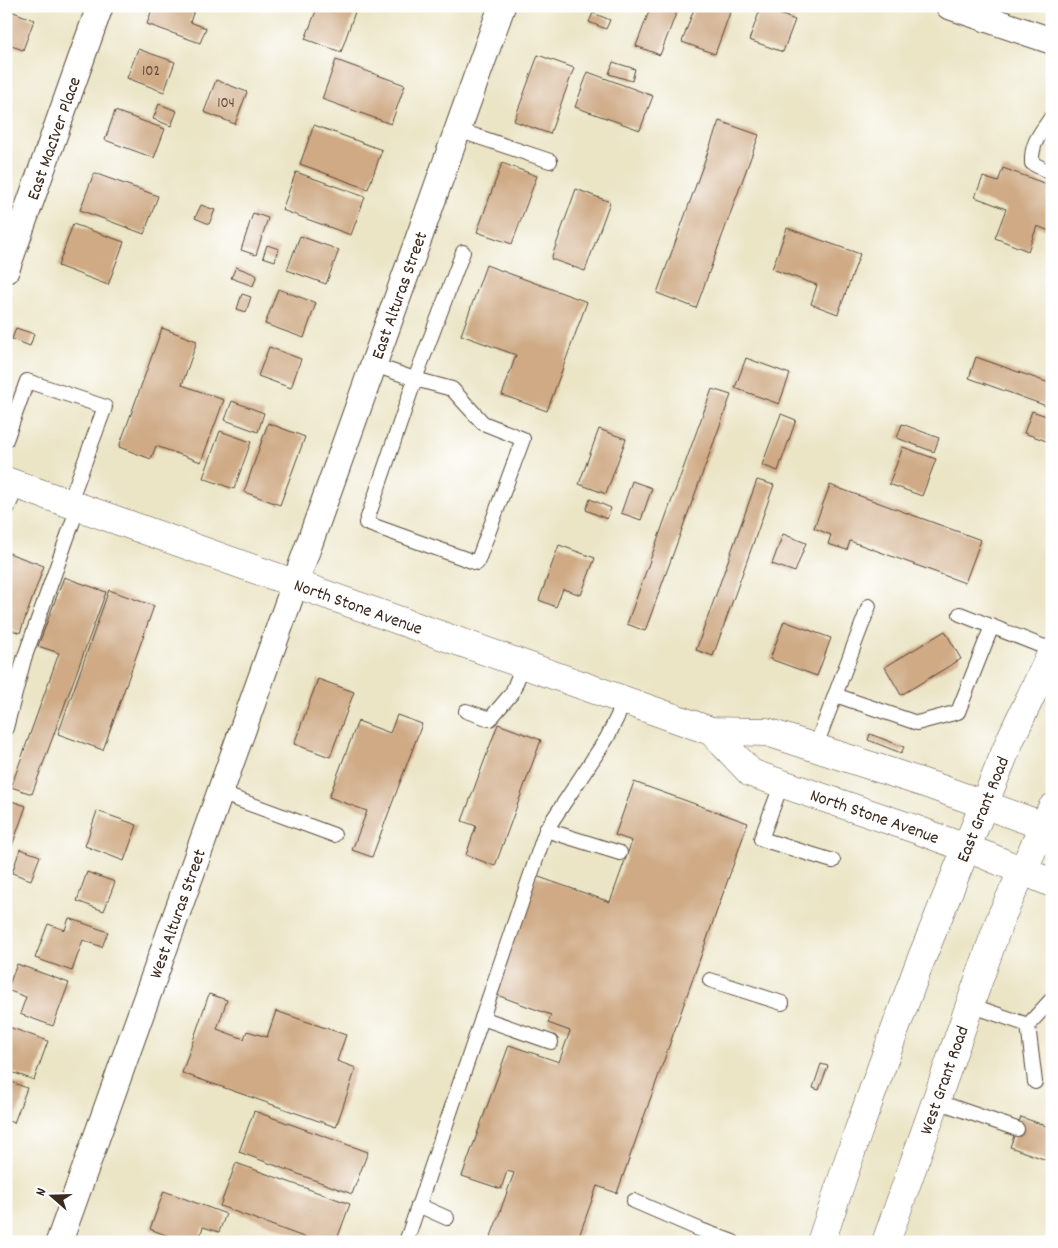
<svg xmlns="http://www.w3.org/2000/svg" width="1058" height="1248" font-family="Dekko,sans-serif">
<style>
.building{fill:#cfaa85}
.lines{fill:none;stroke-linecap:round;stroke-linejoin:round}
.lane-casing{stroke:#554637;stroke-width:16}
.street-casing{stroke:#554637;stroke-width:28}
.secondary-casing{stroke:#554637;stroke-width:29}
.primary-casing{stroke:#554637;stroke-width:29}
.lane{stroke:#fff;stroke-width:14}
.street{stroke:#fff;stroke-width:26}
.secondary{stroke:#fff;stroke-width:28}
.primary{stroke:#fff;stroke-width:28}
.labels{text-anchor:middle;stroke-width:4;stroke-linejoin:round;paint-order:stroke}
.number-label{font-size:15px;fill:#604a38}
.street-label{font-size:18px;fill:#3b2a1e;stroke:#fff}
</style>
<rect width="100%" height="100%" fill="#fff"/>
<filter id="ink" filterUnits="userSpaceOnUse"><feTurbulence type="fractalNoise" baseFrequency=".02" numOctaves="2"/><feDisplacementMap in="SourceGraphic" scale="10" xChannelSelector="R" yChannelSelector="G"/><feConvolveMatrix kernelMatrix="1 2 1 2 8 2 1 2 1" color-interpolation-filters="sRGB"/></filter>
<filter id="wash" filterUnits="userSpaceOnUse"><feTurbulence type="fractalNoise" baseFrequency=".0096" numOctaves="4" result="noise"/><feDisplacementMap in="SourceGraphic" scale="20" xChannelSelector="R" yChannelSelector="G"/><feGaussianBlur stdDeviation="1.12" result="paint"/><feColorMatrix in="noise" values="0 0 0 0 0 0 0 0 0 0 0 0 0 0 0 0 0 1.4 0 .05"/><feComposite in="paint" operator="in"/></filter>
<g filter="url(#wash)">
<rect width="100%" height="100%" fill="#ebe5c6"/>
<g id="blocks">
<g class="building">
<polygon points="153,6 188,6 195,8 190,22 206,28 200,43 147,24"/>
<polygon points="318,6 357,6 341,52 305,39"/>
<polygon points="651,6 679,6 660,55 636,46"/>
<polygon points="695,6 732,7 715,54 682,42"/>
<polygon points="761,7 795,20 783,52 749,40"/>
<polygon points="6,9 34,20 23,50 6,44"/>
<polygon points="593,13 610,20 606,29 589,22"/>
<polygon points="138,49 175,62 164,92 127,78"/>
<polygon points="538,55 574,68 550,134 514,121"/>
<polygon points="336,60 405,85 391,124 322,99"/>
<polygon points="613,62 635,69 632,81 609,74"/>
<polygon points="588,72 653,96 640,130 575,107"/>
<polygon points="216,80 247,92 235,124 204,112"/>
<polygon points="159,104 177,111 171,126 153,119"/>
<polygon points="115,111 165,129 154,158 105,140"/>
<polygon points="719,121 759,135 696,308 657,293"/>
<polygon points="314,125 382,150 368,189 300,164"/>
<polygon points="502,163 537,176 512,244 477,232"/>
<polygon points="1003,168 1052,186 1052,232 1037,226 1028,251 995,238 1006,209 975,197 983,177 998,182"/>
<polygon points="296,172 365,197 351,235 282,210"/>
<polygon points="94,173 158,196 144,234 80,210"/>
<polygon points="576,189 610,202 585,271 551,259"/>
<polygon points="201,205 215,210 209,224 195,218"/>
<polygon points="253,213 268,218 256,255 241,250"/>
<polygon points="73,224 124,242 108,285 58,266"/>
<polygon points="787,228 860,254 838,314 811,304 817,285 772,269"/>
<polygon points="300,236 339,250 326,284 287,270"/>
<polygon points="267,245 279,249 275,261 263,257"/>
<polygon points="486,265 587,302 547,411 502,395 516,355 461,335"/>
<polygon points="236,267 257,275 253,286 231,278"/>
<polygon points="278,289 316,303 304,338 265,324"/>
<polygon points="242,294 251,297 246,312 237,309"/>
<polygon points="16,328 34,334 30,346 12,339"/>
<polygon points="162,328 197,341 182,385 224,400 201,462 156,446 151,459 119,447"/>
<polygon points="269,347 301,359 291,388 258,376"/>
<polygon points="976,357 1052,384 1052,408 969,378"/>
<polygon points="746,358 790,374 779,404 735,388"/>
<polygon points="712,389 731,395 645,631 627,624"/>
<polygon points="232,401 264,413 258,432 225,420"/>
<polygon points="1032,411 1052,418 1052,443 1024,433"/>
<polygon points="781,414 796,420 778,471 762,465"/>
<polygon points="268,423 305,437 280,505 244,492"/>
<polygon points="902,424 939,438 934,452 897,438"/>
<polygon points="599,429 626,439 606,494 579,484"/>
<polygon points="220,431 251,442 234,489 203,478"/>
<polygon points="903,447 936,459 922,496 889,484"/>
<polygon points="757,480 774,485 713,656 696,650"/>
<polygon points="632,481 652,488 641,520 621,513"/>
<polygon points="830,485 981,540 965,583 850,541 847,550 828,544 831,535 814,528"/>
<polygon points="590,499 611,508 607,519 586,510"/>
<polygon points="783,534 806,543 795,572 772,564"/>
<polygon points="559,545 595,558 581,595 563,589 556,607 539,600"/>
<polygon points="6,552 44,566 20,633 6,628"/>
<polygon points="64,577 106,592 32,794 11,787 59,653 38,646"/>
<polygon points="109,590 154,606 103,750 58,734"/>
<polygon points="784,621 831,638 817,676 770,659"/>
<polygon points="945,631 961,659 901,695 885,667"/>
<polygon points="318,679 354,692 330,757 294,744"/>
<polygon points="397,715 422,724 372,857 352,850 367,811 329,797 358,721 390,733"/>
<polygon points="498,724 541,740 495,866 466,855 476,826 462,821"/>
<polygon points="870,734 904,747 901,753 868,740"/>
<polygon points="634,782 748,823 617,1193 597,1186 577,1242 489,1242 514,1173 507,1171 501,1189 462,1176 509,1045 559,1062 570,1031 548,1023 551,1015 494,994 536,876 610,902 632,841 615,835"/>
<polygon points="6,799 26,806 12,846 6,844"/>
<polygon points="97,811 137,825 124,861 85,846"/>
<polygon points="20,849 40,856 31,880 12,873"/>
<polygon points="87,872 115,882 104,911 77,901"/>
<polygon points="69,918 108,932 102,947 83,940 72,971 35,958 48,924 65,930"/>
<polygon points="17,964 69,983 53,1026 20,1014 26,997 7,990"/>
<polygon points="209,994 227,1000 217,1029 244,1039 247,1031 267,1037 276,1011 346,1035 337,1061 356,1068 336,1127 182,1073"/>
<polygon points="6,1026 48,1041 34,1080 6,1070"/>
<polygon points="821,1064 828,1066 819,1090 813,1088"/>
<polygon points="6,1080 27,1088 14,1123 6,1120"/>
<polygon points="254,1111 368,1152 352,1194 239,1152"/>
<polygon points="1021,1117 1052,1128 1052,1162 1010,1147"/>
<polygon points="236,1163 350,1204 336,1242 317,1242 220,1206"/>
<polygon points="164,1191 226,1214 219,1232 203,1227 198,1242 184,1242 150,1229"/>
</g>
</g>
</g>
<g filter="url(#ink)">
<use href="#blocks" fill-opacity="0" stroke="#554637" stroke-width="1"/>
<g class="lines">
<g class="lane-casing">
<g id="lane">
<path d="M1052,116C1041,133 1031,142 1032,163L1052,174"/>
<polyline points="458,130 550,161"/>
<polyline points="374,365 415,379 463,252"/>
<polygon points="415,379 452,389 483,423 523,439 477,563 366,523"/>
<polyline points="6,440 27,381 105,407 69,504"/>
<polyline points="6,511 18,485"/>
<polyline points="960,614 1052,650"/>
<polyline points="835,695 917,723 958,712 992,626"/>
<polyline points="466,711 490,719 512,693 523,665"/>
<polyline points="6,728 24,659 78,507"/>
<polyline points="815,748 869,606"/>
<polyline points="782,783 761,839 833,861"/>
<polyline points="220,793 334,835"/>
<polyline points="546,830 620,853"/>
<polyline points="710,980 782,1003"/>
<polyline points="970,1005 1028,1025 1035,1082"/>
<polyline points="482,1018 551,1042"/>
<polyline points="1028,1025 1052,999"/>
<polyline points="936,1101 1017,1129"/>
<polyline points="634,1201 701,1230 733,1242"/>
<polyline points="418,1205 447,1218"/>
<polyline points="406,1242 546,830 607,738 625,701"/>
</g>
</g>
<g class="street-casing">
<g id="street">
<polyline points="949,6 1052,41"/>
<path id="s1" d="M6,270L100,6"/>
<path id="s2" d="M59,1242L502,6"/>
</g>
</g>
<g class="secondary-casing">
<g id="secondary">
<path id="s3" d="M6,481L711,731L767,732L933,786L1052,829"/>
<path id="s4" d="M711,731L751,773L915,829L987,856L1052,883"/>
</g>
</g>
<g class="primary-casing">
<g id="primary">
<path id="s5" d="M821,1242L860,1126L918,967L1011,738L1052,652"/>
<path id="s6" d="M886,1242L1001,917L1052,808"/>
</g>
</g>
<use href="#lane" class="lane"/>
<use href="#street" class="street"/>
<use href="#secondary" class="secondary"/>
<use href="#primary" class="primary"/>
</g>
</g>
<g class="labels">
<g class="number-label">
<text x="151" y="75">102</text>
<text x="226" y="107">104</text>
</g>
<g class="street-label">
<text dy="6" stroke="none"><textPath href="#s1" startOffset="140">East MacIver Place</textPath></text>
<text dy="6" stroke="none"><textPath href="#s2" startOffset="1006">East Alturas Street</textPath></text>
<text dy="6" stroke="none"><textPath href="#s3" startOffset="374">North Stone Avenue</textPath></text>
<text dy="6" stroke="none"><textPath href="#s5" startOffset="462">East Grant Road</textPath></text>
<text dy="6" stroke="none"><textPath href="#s4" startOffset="189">North Stone Avenue</textPath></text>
<text dy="6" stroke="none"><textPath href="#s2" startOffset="349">West Alturas Street</textPath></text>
<text dy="6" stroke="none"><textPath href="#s6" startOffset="172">West Grant Road</textPath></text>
</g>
</g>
<rect width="1058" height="1248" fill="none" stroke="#fff" stroke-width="25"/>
<g transform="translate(52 1196) rotate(290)" stroke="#ffffff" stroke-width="4" paint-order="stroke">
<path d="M0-4L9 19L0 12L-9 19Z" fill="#3b2a1e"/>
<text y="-8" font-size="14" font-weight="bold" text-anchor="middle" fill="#3b2a1e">N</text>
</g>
</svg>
